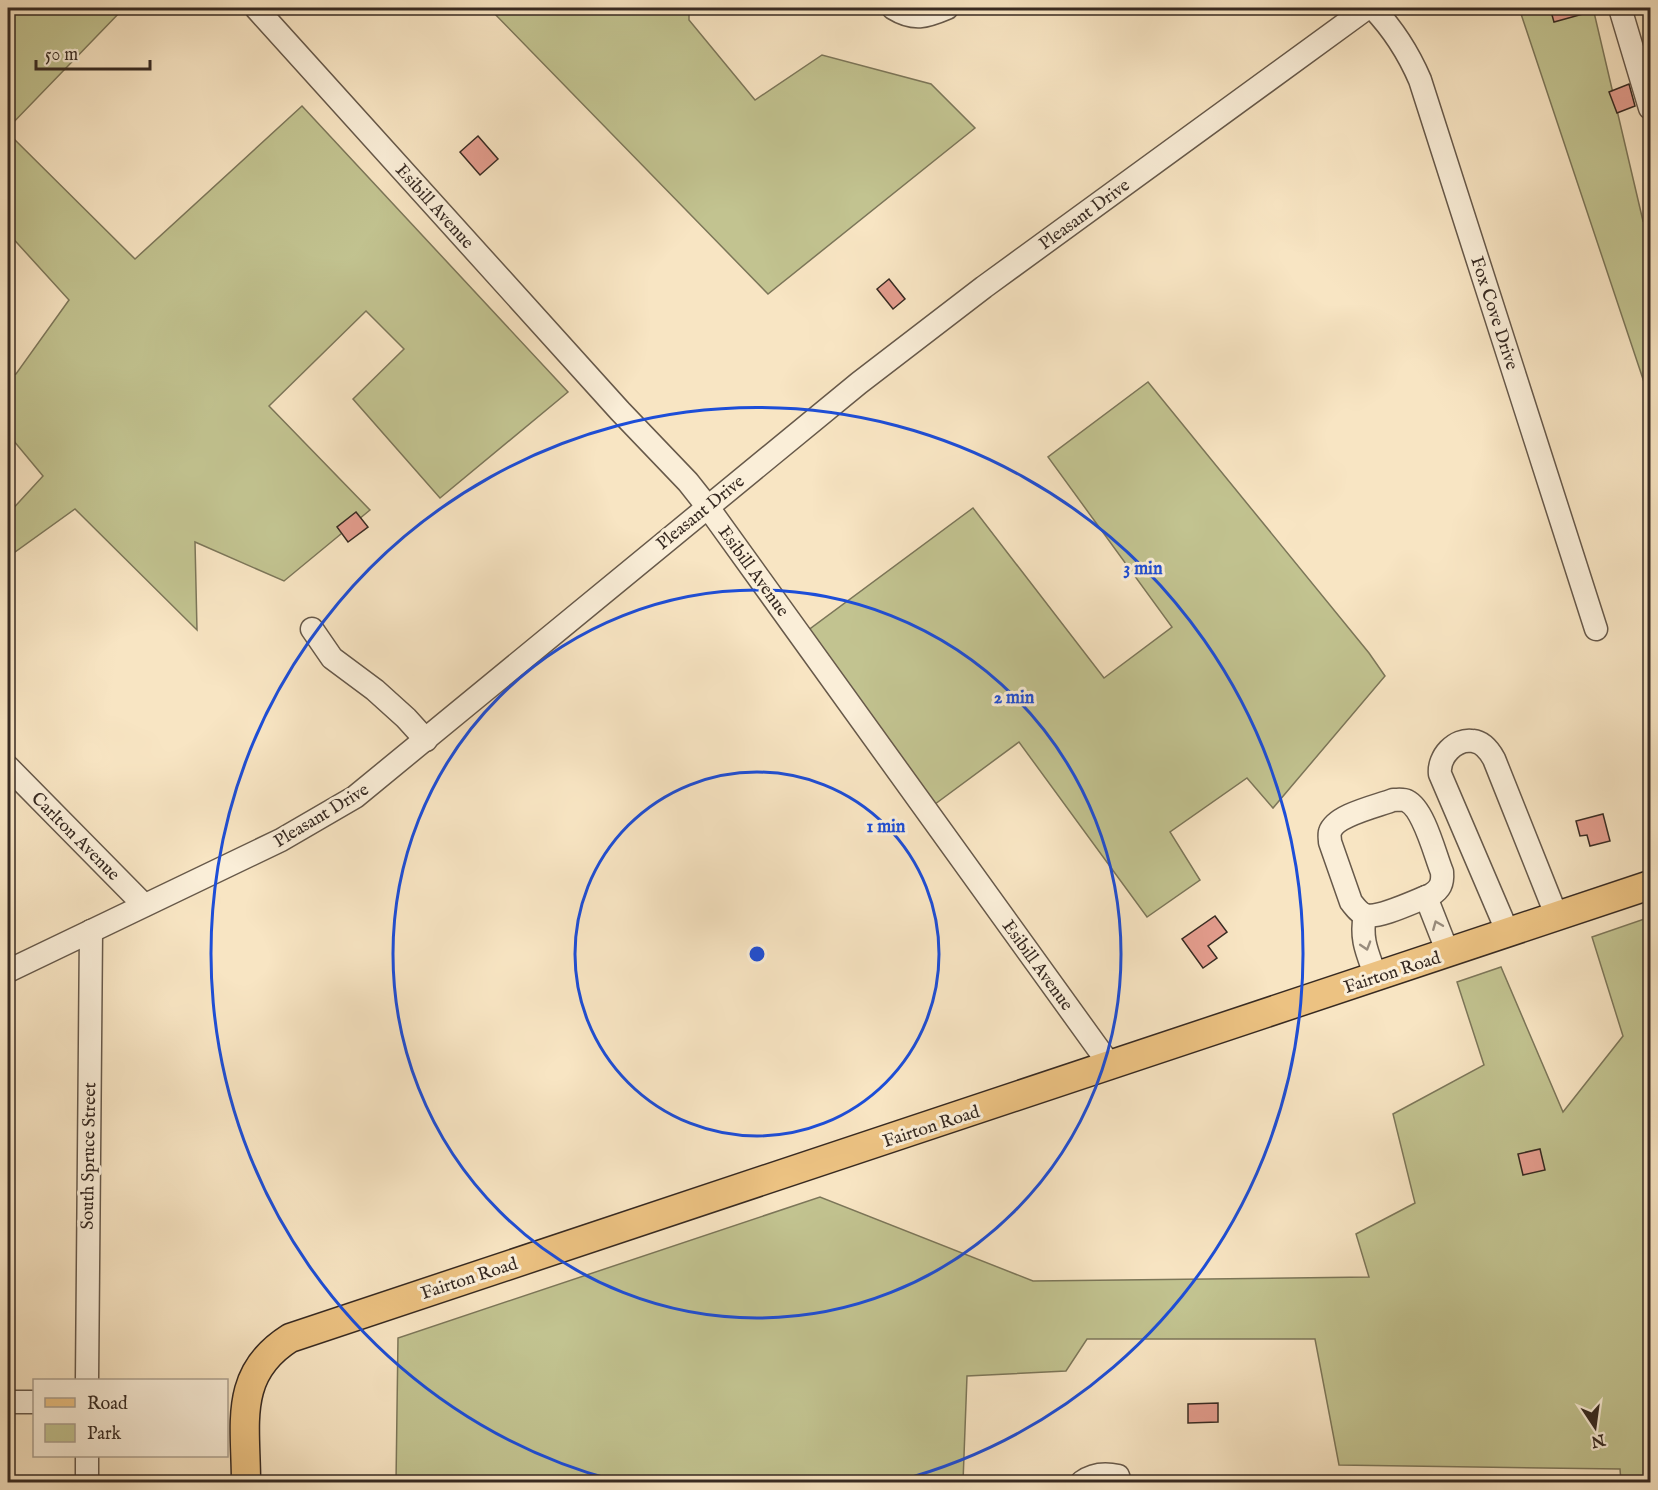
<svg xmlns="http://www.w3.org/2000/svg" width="1658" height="1490" font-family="'IM FELL English',serif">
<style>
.green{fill:#c2c390;stroke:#7c7659;stroke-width:1.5}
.building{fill:#e49d8e;stroke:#372a22;stroke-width:1.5}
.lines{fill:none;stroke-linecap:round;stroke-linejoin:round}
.minor-casing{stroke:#67594a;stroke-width:25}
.major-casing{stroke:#372a22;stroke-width:31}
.minor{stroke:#faeed8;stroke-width:22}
.major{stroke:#ecc282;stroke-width:28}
.oneway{stroke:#988c7d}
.ring{fill:none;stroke:#1d4ed8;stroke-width:3}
.labels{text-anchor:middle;stroke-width:6;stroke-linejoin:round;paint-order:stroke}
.street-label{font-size:18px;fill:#372a22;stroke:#faeed8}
.centre{fill:#1d4ed8;stroke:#faeed8;stroke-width:3}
.ring-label{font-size:18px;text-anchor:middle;font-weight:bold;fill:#1d4ed8;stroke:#faeed8;stroke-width:6;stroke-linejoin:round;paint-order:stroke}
</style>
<rect width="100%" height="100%" fill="#f8e5c3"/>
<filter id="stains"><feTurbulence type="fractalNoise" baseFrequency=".00333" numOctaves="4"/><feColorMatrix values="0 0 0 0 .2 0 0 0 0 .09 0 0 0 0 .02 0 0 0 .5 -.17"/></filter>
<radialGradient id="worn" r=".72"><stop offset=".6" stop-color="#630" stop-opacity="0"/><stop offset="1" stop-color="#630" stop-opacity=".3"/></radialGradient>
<g class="green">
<polygon points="8,8 124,8 8,128"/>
<polygon points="489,8 689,8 689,20 755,100 822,55 931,84 975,128 768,294"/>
<polygon points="1519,8 1593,8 1643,221 1650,219 1650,400"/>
<polygon points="302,106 568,392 440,498 353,399 404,349 366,311 269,406 370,510 284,581 195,542 197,630 75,509 8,557 8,514 43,476 8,434 8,378 16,374 69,300 8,233 8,133 135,259"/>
<polygon points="1148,382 1369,653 1385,676 1273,808 1247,778 1170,832 1200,880 1147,917 1019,742 927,810 799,637 973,508 1104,678 1172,627 1048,457"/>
<polygon points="1650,917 1650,1482 1621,1482 1620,1469 1339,1465 1315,1339 1087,1339 1066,1371 967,1376 963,1482 700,1482 700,1479 555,1479 555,1482 396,1482 398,1338 820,1197 1033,1281 1369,1277 1356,1234 1415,1203 1393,1114 1484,1065 1457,982 1501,967 1563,1112 1623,1036 1592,937"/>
</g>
<g class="building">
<polygon points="1550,8 1594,8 1594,11 1554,22"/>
<polygon points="1629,84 1635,106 1617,113 1609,92"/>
<polygon points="478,136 498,159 480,175 460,152"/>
<polygon points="889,279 905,299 893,309 877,289"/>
<polygon points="356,512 368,527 348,542 337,527"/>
<polygon points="1603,814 1610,841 1590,846 1587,835 1580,836 1576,821"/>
<polygon points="1215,916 1227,932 1208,946 1217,958 1203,968 1182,939"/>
<polygon points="1540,1149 1545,1170 1523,1175 1518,1154"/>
<polygon points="1218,1403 1218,1422 1188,1423 1188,1404"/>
</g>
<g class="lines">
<g class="minor-casing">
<g id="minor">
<polyline points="256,8 620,411 688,482 707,506 1110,1065"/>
<path d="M893,8C914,21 926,17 947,8"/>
<path d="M1373,8C1394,30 1408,52 1420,80L1596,629"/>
<polyline points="1620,8 1650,108"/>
<polyline points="312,629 332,658 375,690 406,718 426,740"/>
<polyline points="8,767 144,905"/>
<path d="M1393,800C1398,800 1403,799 1407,801C1424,809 1435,855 1442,872C1443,884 1440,889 1431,895C1417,900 1379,919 1365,915C1359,913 1355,907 1351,902L1330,842C1330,839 1329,835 1330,832C1335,815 1378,806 1393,800Z"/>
<polyline points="1426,897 1448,953"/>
<path d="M1365,915C1360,940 1368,954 1376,977"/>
<path d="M1508,933L1440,774C1438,757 1455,738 1473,741C1483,742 1489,750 1494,759L1557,917"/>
<polyline points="8,971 281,840 355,797 859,383 984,287 1367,8"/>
<polyline points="87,1380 91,931"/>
<polyline points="8,1402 34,1402"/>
<polyline points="87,1456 87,1482"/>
<path d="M1082,1482C1093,1474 1105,1473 1118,1476L1120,1482"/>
</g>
</g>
<g class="major-casing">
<path id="major" d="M246,1482C246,1424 233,1374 290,1338L1650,885"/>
</g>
<use href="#minor" class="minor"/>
<use href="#major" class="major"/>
</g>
<defs><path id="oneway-chevron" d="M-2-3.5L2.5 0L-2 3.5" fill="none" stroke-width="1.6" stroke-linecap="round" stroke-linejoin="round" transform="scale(1.5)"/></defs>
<g class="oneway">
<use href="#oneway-chevron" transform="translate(1437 925) rotate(-112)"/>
<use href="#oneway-chevron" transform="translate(1366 946) rotate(73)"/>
</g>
<g class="ring">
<circle cx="757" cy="954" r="182"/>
<circle cx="757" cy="954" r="364"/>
<path d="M616 1481A546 546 0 1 1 898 1481"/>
</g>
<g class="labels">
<g class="street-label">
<text transform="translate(435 206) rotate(48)" y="6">Esibill Avenue</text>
<text transform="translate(1084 214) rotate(-36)" y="6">Pleasant Drive</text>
<text transform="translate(1495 313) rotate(72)" y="6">Fox Cove Drive</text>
<text transform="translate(700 512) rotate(-39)" y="6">Pleasant Drive</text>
<text transform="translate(754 571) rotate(54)" y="6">Esibill Avenue</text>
<text transform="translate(321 815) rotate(-31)" y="6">Pleasant Drive</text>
<text transform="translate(76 836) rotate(45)" y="6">Carlton Avenue</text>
<text transform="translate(1038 965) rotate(54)" y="6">Esibill Avenue</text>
<text transform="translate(1392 972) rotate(-18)" y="6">Fairton Road</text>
<text transform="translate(931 1126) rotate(-18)" y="6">Fairton Road</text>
<text transform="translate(88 1156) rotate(-89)" y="6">South Spruce Street</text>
<text transform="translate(469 1278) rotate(-18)" y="6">Fairton Road</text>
</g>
</g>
<circle cx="757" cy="954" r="9" class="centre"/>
<g class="ring-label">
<text x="1143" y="574">3 min</text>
<text x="1014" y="703">2 min</text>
<text x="886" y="832">1 min</text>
</g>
<rect width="1658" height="1490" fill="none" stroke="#f8e5c3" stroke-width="30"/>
<rect x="9" y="9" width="1640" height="1472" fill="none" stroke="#372a22" stroke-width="3"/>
<rect x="15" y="15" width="1628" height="1460" fill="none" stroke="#372a22" stroke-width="1.5"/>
<rect x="33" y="1379" width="195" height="78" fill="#faeed8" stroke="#aca08f" stroke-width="1.5"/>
<rect x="45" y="1398" width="30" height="9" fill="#ecc282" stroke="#aca08f" stroke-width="1.5"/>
<text x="87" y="1409" font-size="18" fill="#372a22">Road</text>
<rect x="45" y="1424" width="30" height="18" fill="#c2c390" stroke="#aca08f" stroke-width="1.5"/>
<text x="87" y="1439" font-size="18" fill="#372a22">Park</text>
<g transform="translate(1595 1427) rotate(167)" stroke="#faeed8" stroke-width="4.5" paint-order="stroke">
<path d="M0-4.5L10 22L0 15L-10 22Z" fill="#372a22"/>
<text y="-9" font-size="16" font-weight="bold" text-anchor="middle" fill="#372a22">N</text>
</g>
<path d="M36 60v9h114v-9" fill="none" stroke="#372a22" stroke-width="3"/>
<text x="45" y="60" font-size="18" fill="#372a22" stroke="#faeed8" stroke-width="4.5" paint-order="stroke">50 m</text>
<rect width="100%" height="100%" filter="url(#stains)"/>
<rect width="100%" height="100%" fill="url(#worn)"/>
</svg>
